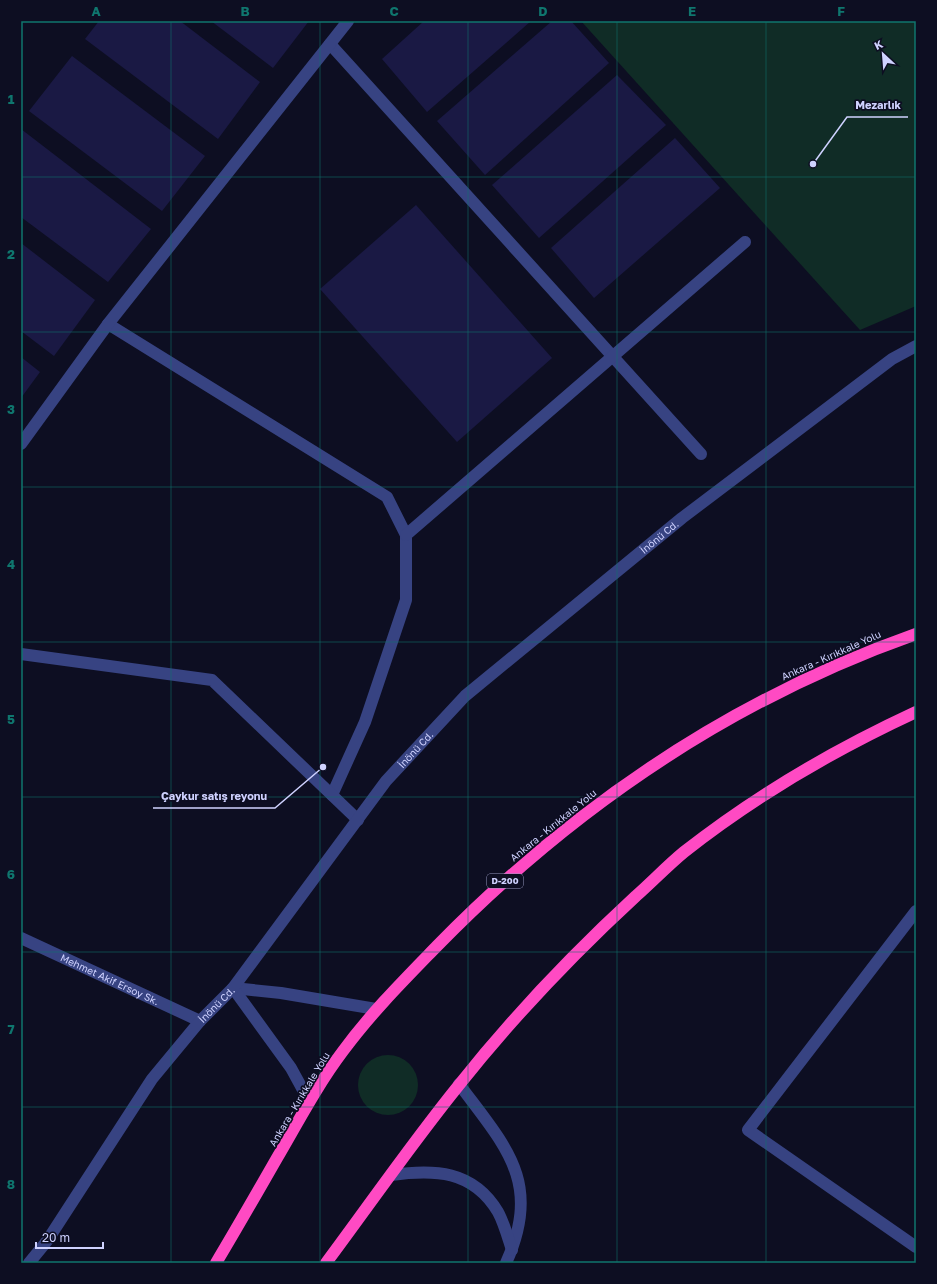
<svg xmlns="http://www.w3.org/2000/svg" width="937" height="1284" font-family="'Golos Text',sans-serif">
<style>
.green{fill:#102c26}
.building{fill:#1a1944}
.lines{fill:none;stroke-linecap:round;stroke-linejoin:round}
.minor{stroke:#374382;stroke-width:12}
.highway{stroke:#ff4ac3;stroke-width:12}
.grid{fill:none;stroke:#0f766e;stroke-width:1;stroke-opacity:0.55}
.labels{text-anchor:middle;stroke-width:3.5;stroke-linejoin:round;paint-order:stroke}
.shield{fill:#0d0e22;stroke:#9597bd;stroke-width:1}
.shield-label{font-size:9px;font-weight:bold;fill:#cfd2ff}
.street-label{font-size:10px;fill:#cfd2ff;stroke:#0d0e22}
.leader{fill:none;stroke:#cfd2ff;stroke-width:1.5}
.callout-dot{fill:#cfd2ff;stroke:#0d0e22;stroke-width:1.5}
.callout-label{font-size:11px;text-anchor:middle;font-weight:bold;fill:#cfd2ff;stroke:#0d0e22;stroke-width:3.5;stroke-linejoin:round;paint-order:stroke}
.neatline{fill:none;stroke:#0f766e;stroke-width:1.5}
.grid-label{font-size:13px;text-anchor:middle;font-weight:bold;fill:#0f766e}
</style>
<rect width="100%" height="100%" fill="#0d0e22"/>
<g class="green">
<polygon points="581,21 916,21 916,306 860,330"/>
<circle cx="388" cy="1085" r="30"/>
</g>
<g class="building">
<polygon points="99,21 180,21 260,82 218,139 85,39"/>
<polygon points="211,21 309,21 273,68"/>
<polygon points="424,21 531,21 427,112 382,59"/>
<polygon points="552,21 571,21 609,63 485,175 437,121"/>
<polygon points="72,56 205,156 162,211 29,111"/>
<polygon points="617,75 666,125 539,238 492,185"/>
<polygon points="21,129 151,229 108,282 21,217"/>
<polygon points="675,138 720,188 594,298 551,248"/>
<polygon points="416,205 552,358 457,442 320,289"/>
<polygon points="21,243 95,300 54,356 21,331"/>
<polygon points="21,357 40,372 21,398"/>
</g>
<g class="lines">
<g class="minor">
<polyline points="330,44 701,454"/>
<polyline points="108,324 387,497 406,535 406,600 365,722 332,795"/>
<polyline points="21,444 108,324 348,21"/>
<polyline points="406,535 745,242"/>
<polyline points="21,654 212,680 358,820"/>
<polyline points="916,911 748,1130 916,1247"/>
<path id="s1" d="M21,938L200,1021"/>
<polyline points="233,988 281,993 376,1009"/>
<polyline points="233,988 291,1068 309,1101"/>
<path d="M459,1084C505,1146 543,1182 506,1263"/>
<path d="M391,1175C434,1169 473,1170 498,1212C504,1223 508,1238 512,1250"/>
<path id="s2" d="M29,1263L47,1241L152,1079L200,1021L233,988L386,781L465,696L682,518L892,359L916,346"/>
</g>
<g class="highway">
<path d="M216,1263C237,1228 257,1193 277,1158C298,1122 318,1084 343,1051C371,1013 404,980 437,946C573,807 732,699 916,634"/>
<path d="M326,1263C370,1204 412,1143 459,1085C513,1017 572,955 636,896C652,882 667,866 684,852C755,796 834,750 916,712"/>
</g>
</g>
<path class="grid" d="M171,21V1263M320,21V1263M468,21V1263M617,21V1263M766,21V1263M21,177H916M21,332H916M21,487H916M21,642H916M21,797H916M21,952H916M21,1107H916"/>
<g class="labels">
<rect class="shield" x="487" y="874" width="36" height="14" rx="3"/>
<g class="shield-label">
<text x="505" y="884">D-200</text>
</g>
<g class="street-label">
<text dy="4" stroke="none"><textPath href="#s2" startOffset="968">İnönü Cd.</textPath></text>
<text transform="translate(831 655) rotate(-24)" y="4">Ankara - Kırıkkale Yolu</text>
<text dy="4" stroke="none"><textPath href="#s2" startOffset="644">İnönü Cd.</textPath></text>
<text transform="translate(553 825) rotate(-39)" y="4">Ankara - Kırıkkale Yolu</text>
<text dy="4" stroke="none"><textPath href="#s1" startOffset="98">Mehmet Akif Ersoy Sk.</textPath></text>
<text dy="4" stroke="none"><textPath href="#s2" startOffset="320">İnönü Cd.</textPath></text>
<text transform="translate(299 1099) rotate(-59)" y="4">Ankara - Kırıkkale Yolu</text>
</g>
</g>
<path class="leader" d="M813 164L847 117H908M323 767L275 808H153"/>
<g class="callout-dot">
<circle cx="813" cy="164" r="4"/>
<circle cx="323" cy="767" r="4"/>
</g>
<g class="callout-label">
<text x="878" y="109">Mezarlık</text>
<text x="214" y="800">Çaykur satış reyonu</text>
</g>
<rect width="937" height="1284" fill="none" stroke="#0d0e22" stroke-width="44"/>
<g transform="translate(883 54) rotate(334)" stroke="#0d0e22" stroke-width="3" paint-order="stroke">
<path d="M0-3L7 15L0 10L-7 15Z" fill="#cfd2ff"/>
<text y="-6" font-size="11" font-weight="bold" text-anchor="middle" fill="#cfd2ff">K</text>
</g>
<path d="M36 1242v6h67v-6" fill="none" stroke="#cfd2ff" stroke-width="2"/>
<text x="42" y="1242" font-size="12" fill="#cfd2ff" stroke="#0d0e22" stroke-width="3" paint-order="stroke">20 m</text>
<rect x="22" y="22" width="893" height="1240" class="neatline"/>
<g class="grid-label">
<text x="96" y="16">A</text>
<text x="245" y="16">B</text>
<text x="394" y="16">C</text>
<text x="543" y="16">D</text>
<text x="692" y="16">E</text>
<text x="841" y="16">F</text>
<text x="11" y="104">1</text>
<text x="11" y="259">2</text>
<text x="11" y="414">3</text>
<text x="11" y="569">4</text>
<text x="11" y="724">5</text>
<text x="11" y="879">6</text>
<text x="11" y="1034">7</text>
<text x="11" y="1189">8</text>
</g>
</svg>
